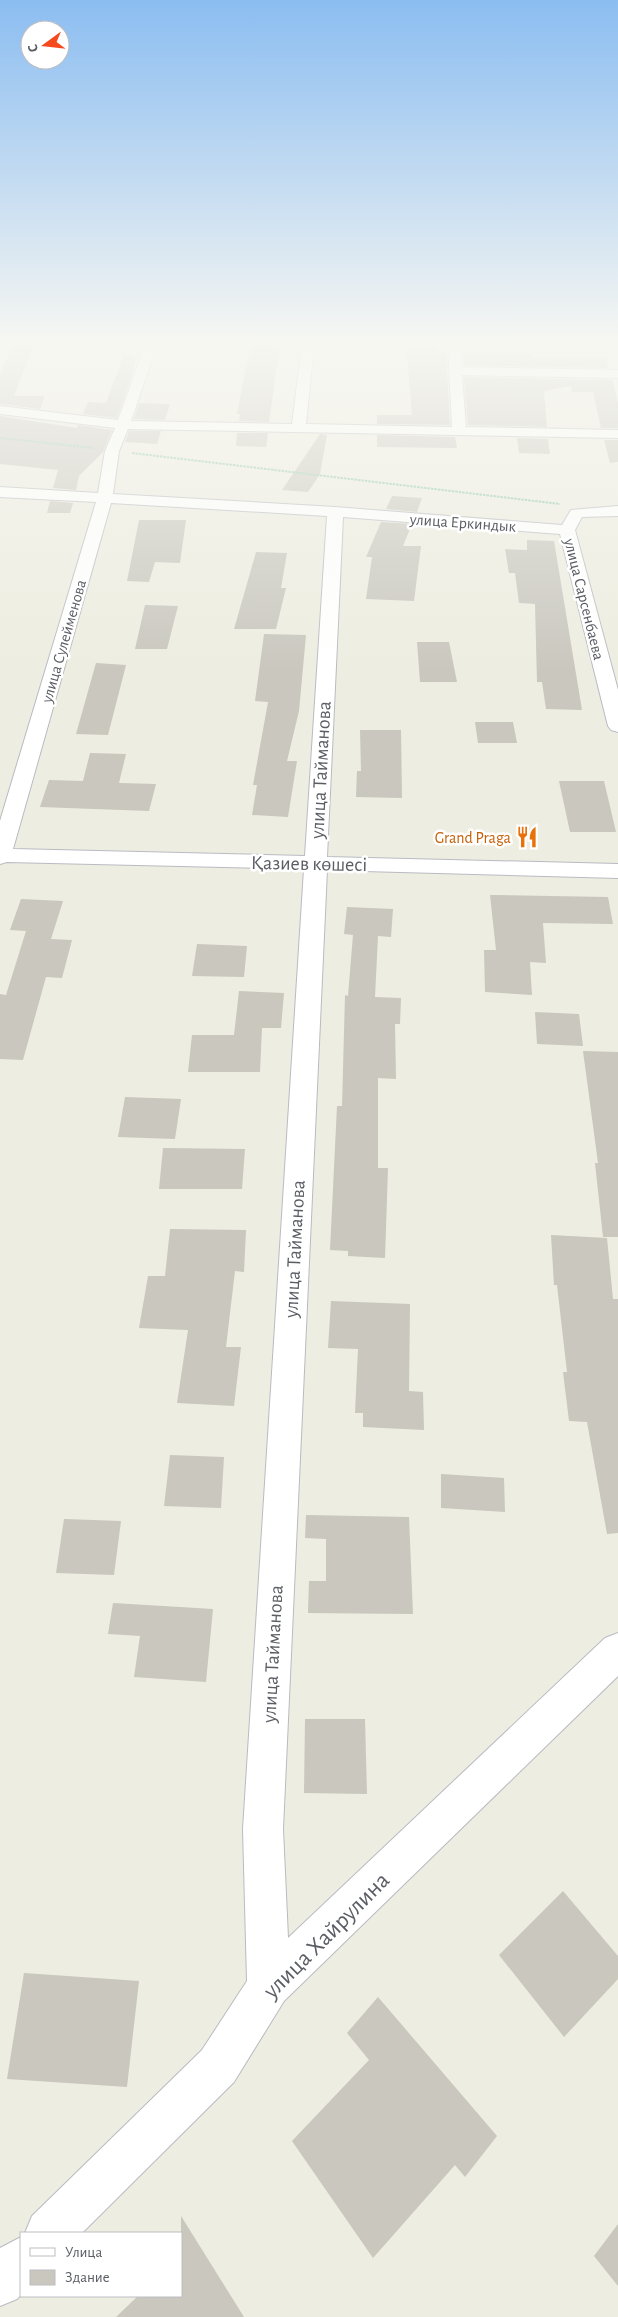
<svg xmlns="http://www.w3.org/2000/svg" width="618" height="2317" font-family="'Alegreya Sans',sans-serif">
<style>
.building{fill:#c9c7be}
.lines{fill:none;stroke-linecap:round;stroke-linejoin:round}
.minor-casing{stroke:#b9bbc2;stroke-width:2}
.path{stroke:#94c9aa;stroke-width:2;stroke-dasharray:2.5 1;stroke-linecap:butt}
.minor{fill:#fff;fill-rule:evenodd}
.labels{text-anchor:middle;stroke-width:5;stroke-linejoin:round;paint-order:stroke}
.far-street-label{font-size:16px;fill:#5a5d64;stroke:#fff}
.far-food-label{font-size:16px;fill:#c56008;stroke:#fff;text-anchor:end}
.street-label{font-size:20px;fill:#5a5d64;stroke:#fff}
.near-street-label{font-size:24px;fill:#5a5d64;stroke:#fff}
</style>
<rect width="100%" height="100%" fill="#eeede1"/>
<g class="building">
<polygon points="13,345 34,345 14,396 45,396 40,409 0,404 0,375"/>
<polygon points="253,345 280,345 269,422 239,421 240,414 237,414 248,357 250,357"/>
<polygon points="414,346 437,346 437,352 446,352 450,425 377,424 377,415 412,415 407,355 408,347 414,348"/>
<polygon points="463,352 531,354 532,358 606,358 608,368 464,365"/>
<polygon points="124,354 136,357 132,375 117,418 83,414 88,402 106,403"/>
<polygon points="464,377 612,380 618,403 618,428 601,428 593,392 572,392 571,386 544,391 547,427 468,425"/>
<polygon points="139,403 170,404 165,420 134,419"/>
<polygon points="0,416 77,428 78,425 112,430 103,452 79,476 76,490 53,488 58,470 0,464"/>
<polygon points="129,431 161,431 157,444 125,442"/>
<polygon points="237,433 268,433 266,447 236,446"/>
<polygon points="320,434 327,435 320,474 308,492 282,490"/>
<polygon points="377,435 455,437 457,448 377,447"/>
<polygon points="517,438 548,439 550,454 519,453"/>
<polygon points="604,440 618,440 618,462 610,463"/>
<polygon points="392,496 422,498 417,512 386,509"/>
<polygon points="50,501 73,503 70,513 47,513"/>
<polygon points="139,520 186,520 180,563 155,562 149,582 127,581"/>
<polygon points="381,522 412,524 403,546 421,546 414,601 366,599 372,557 366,557"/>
<polygon points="527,540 554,541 582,710 546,709 542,682 537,682 535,604 519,603 515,573 509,573 505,549 527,550"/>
<polygon points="256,552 287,553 281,588 286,588 276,629 234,629"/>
<polygon points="145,605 178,606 167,649 135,649"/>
<polygon points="264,634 306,635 299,711 287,761 297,761 288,817 252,815 257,785 253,785 268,702 255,701"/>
<polygon points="417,642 449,642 457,682 420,682"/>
<polygon points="96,663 126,665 108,735 76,734"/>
<polygon points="475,722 513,722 517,743 478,743"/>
<polygon points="360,730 401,730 402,798 356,797 357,771 361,771"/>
<polygon points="90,753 126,754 119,783 156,784 149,811 40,807 49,780 83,781"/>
<polygon points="559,781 604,781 616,832 570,832"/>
<polygon points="490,895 608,897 613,924 543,923 546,963 530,962 532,995 485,992 484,950 496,950"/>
<polygon points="21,899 63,901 51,939 72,940 62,978 46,977 23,1060 0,1059 0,994 6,995 26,931 10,930"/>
<polygon points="347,907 393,909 391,937 378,936 375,997 401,998 400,1024 395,1024 396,1079 378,1078 378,1168 388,1168 385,1258 348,1256 348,1251 330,1250 337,1106 342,1106 345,995 348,996 353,935 344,934"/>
<polygon points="197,944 247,946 244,977 192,976"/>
<polygon points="239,991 284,993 281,1028 262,1028 260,1072 188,1072 192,1035 234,1035"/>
<polygon points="535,1012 579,1014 583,1046 537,1044"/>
<polygon points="583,1051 618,1052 618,1237 603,1237 595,1163 598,1163"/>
<polygon points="125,1097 181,1099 175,1139 118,1137"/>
<polygon points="163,1148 245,1149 242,1189 159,1189"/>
<polygon points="170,1229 246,1230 244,1272 235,1271 226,1347 241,1347 234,1406 177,1403 188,1330 139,1328 148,1276 165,1276"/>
<polygon points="551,1235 607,1238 613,1299 618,1299 618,1533 607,1534 587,1422 569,1421 563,1372 567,1372 557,1285 554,1285"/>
<polygon points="331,1301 410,1304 409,1391 423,1392 424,1430 363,1427 363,1413 355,1413 358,1349 328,1348"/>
<polygon points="170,1455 224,1457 221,1508 164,1506"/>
<polygon points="441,1474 504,1478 505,1512 441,1508"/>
<polygon points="306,1515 409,1517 413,1614 308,1613 309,1581 326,1581 326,1539 305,1538"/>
<polygon points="64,1519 121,1521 114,1575 56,1573"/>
<polygon points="113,1603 213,1609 206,1682 134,1677 140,1636 108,1634"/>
<polygon points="305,1719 365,1719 367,1794 304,1793"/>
<polygon points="563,1891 618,1956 618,1979 564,2037 499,1955"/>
<polygon points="24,1973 139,1981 127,2087 7,2079"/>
<polygon points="378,1997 497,2136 465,2177 455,2165 373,2258 292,2141 369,2060 347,2033"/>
<polygon points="181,2216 244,2317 116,2317 138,2296 181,2296"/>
<polygon points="618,2224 618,2286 594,2256"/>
</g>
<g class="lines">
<g class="minor-casing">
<g id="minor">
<path d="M145,345H157L131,421L292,424L302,345H314L306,424L452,427L448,345H460L462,367L618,370V378L462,375L466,427L618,430V438L128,429L119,451L113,494L335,507L562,525L571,510L618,506V516L582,517L575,530L618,690V732L611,730L608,726L560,534L343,517L327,857L618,864V878L327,870L283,1829L288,1938L605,1638L618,1633V1676L284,2001L234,2082L82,2233H25L32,2216L202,2050L247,1981L243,1829L304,869L7,862L0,864V821L96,502L0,497V487L98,493L105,451L115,428L0,414V406L118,420ZM111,503L327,516L305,856L13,849Z"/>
<polygon points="21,2237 21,2295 17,2299 0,2306 0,2248"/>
</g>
</g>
<g class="path">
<polyline points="0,438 93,448"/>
<polyline points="132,453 560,504"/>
</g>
<use href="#minor" class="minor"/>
</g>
<linearGradient id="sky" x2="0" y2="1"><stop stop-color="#8bbdf1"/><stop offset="0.51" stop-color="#f7f7f2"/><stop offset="1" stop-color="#f7f7f2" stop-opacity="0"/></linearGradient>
<rect width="618" height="670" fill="url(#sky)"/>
<defs>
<g id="restaurant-bare" transform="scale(1.725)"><path d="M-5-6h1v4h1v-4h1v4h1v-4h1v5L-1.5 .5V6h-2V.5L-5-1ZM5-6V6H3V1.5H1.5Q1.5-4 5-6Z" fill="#e8710a" stroke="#fff" stroke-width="2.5" paint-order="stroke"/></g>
</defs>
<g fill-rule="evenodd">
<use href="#restaurant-bare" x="527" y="837"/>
</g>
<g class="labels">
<g class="far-street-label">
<text transform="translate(463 522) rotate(4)" y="6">улица Еркиндык</text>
<text transform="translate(585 599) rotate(76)" y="6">улица Сарсенбаева</text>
<text transform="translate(63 641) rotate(-74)" y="6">улица Сулейменова</text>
</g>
<g class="far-food-label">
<text x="511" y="843">Grand Praga</text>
</g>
<g class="street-label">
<text transform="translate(320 770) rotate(-87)" y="7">улица Тайманова</text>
<text transform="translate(309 863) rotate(1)" y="7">Қазиев көшесі</text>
<text transform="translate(294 1249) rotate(-87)" y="7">улица Тайманова</text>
<text transform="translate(272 1654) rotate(-87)" y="7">улица Тайманова</text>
</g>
<g class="near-street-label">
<text transform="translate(326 1935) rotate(-45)" y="8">улица Хайрулина</text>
</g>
</g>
<rect x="20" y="2232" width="162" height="65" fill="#ffffff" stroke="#bdbec1"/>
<rect x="30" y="2248" width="25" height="8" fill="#ffffff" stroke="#bdbec1"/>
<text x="65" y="2257" font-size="15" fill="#5a5d64">Улица</text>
<rect x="30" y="2270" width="25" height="15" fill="#c9c7be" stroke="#bdbec1"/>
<text x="65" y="2282" font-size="15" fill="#5a5d64">Здание</text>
<g transform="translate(45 45) rotate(255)"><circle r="24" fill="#ffffff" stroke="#bdbec1"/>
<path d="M0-4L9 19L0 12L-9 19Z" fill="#f7491e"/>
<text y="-8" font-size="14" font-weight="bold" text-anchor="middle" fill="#5a5d64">С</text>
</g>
</svg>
